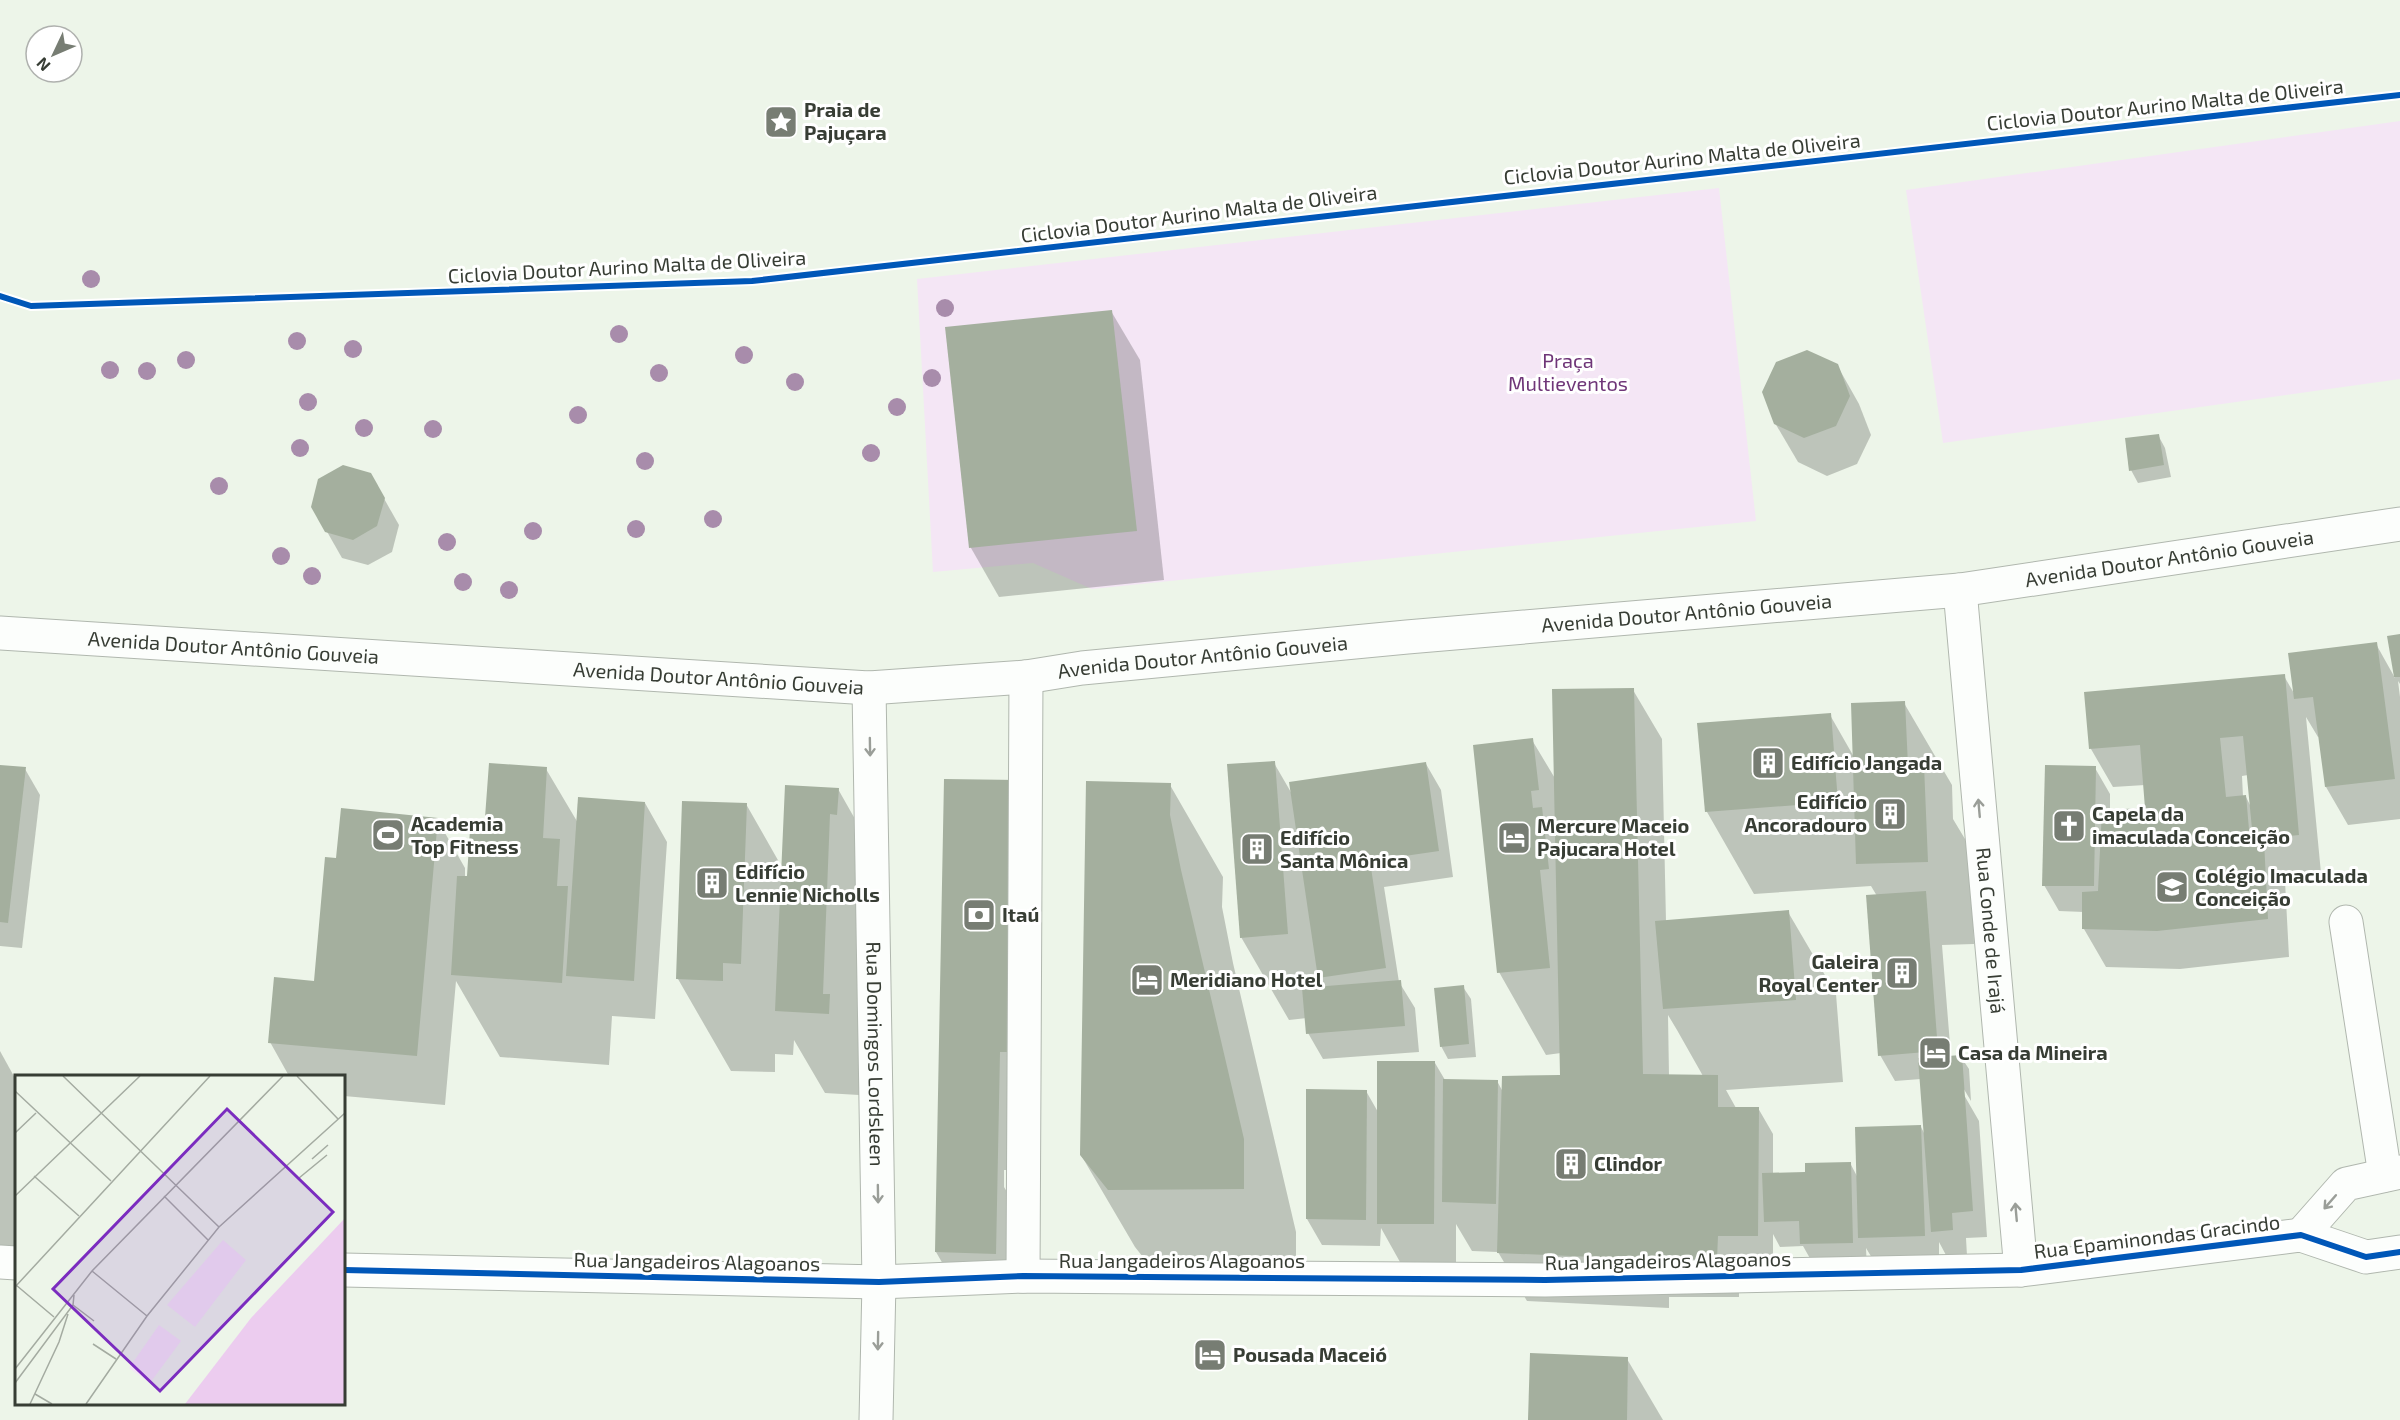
<svg xmlns="http://www.w3.org/2000/svg" width="2400" height="1420" font-family="'Exo 2',sans-serif">
<style>
.green{fill:#f4e6f5}
.shadow{fill:#0003;fill-rule:evenodd}
.building{fill:#a4af9e}
.lines{fill:none;stroke-linecap:round;stroke-linejoin:round}
.minor-casing{stroke:#b0b7ae;stroke-width:35}
.major-casing{stroke:#b0b7ae;stroke-width:35}
.minor{stroke:#fcfefc;stroke-width:33}
.major{stroke:#fcfefc;stroke-width:33}
.cycleway-casing{stroke:#fff;stroke-width:10}
.cycleway{stroke:#0057b8;stroke-width:6}
.tree{fill:#a88cab}
.oneway{stroke:#9a9e98}
.labels{text-anchor:middle;stroke-width:6;stroke-linejoin:round;paint-order:stroke}
.street-label{font-size:20px;fill:#373d34;stroke:#fff}
.poi-label{font-size:20px;font-weight:bold;fill:#373d34;stroke:#fff;text-anchor:start}
.park-label{font-size:20px;fill:#6f3678;stroke:#fff}
.inset-road{fill:none;stroke:#a4aba1;stroke-width:1.5}
.view{fill:#7b2cbf;fill-opacity:0.15;stroke:#7b2cbf;stroke-width:3}
.inset-edge{fill:none;stroke:#373d34;stroke-width:3}
</style>
<rect width="100%" height="100%" fill="#edf5e9"/>
<g class="green">
<polygon points="2400,121 2400,379 1943,443 1906,190"/>
<polygon points="1719,188 1756,521 1092,589 1033,563 933,572 917,279"/>
</g>
<g class="shadow">
<polygon points="1111,311 1140,360 1164,580 999,597 971,548 946,328"/>
<polygon points="1837,365 1859,404 1871,435 1857,464 1827,476 1798,462 1775,423"/>
<polygon points="2158,435 2165,448 2171,477 2138,483 2131,470"/>
<polygon points="370,474 399,525 392,552 368,565 342,558 313,507"/>
<path d="M2400,635V684L2398,681L2400,697V819L2348,825L2326,787L2320,736L2318,737L2306,717L2321,873L2283,876L2285,881L2289,957L2180,969L2106,967L2084,929V912L2059,911L2044,885L2095,768L2110,794V811L2147,809L2145,785L2113,787L2091,749L2086,693L2284,676L2295,695L2376,644L2395,678L2389,637ZM2248,775L2251,807L2246,797H2243L2242,776Z"/>
<path d="M1633,690L1662,739L1666,921L1788,912L1836,994L1843,1082L1726,1090L1736,1108H1758L1773,1134V1174H1806L1850,1163L1858,1178L1921,1127L1925,1135L1921,1079L1895,1081L1880,1055L1877,896L1871,886L1754,894L1707,812L1699,725L1830,715L1854,757L1904,703L1952,785L1953,819L1971,849L1974,944L1942,945L1951,1057H1961L1969,1069L1971,1101L1962,1086L1960,1088L1979,1121L1987,1237L1966,1238L1967,1256L1947,1257L1939,1242V1262L1875,1263L1866,1248L1867,1269H1816L1803,1246L1780,1247L1773,1234V1262L1739,1261V1297H1669V1308L1527,1301L1498,1252L1472,1251L1456,1224V1262H1400L1381,1228L1380,1246L1322,1245L1307,1219L1366,1091L1378,1112L1435,1063L1445,1080L1497,1081L1503,1092L1562,1077L1561,1053L1546,1055L1499,972L1532,740L1556,780ZM1668,1015L1677,1030L1703,1076H1669Z"/>
<polygon points="1274,763 1292,794 1426,764 1441,790 1453,877 1384,887 1399,982 1415,1008 1419,1052 1323,1059 1308,1033 1307,1018 1289,1020 1241,937"/>
<polygon points="0,766 25,769 40,795 22,948 0,946"/>
<polygon points="546,769 578,823 645,803 667,842 655,1019 612,1016 609,1065 500,1057 456,981 445,1105 344,1096 344,1076 289,1076 270,1042 315,983 337,860 437,819 465,868 465,878 469,878 486,833"/>
<polygon points="1019,782 1012,1170 1004,1170 1004,1187 1012,1200 1010,1279 951,1278 936,1252"/>
<polygon points="1170,785 1223,877 1222,907 1233,963 1296,1232 1296,1280 1162,1281 1135,1247 1081,1155"/>
<polygon points="838,789 885,872 876,1096 825,1093 794,1040 793,1055 775,1054 775,1072 731,1071 678,979 746,804 783,869"/>
<polygon points="1463,987 1471,999 1476,1057 1448,1059 1441,1046"/>
<polygon points="0,1051 16,1080 16,1275 0,1275"/>
<polygon points="1627,1359 1663,1420 1530,1420"/>
</g>
<g class="building">
<polygon points="1112,310 1137,531 969,548 945,327"/>
<polygon points="1807,350 1838,364 1850,396 1836,426 1804,438 1774,424 1762,392 1776,362"/>
<polygon points="2159,434 2164,465 2129,471 2125,438"/>
<polygon points="343,465 371,473 385,498 377,526 353,540 325,532 311,507 318,479"/>
<polygon points="2400,634 2400,677 2394,677 2387,636"/>
<polygon points="2377,642 2395,779 2325,787 2313,697 2294,699 2288,653"/>
<polygon points="2285,674 2299,835 2253,839 2243,736 2220,738 2226,797 2246,795 2250,841 2264,841 2268,919 2157,931 2082,929 2082,892 2098,891 2102,810 2145,808 2140,745 2089,749 2084,692"/>
<polygon points="1634,688 1643,1074 1718,1075 1718,1107 1759,1107 1758,1236 1718,1236 1717,1259 1642,1259 1497,1253 1502,1076 1560,1075 1552,689"/>
<polygon points="1905,701 1908,766 1924,765 1928,862 1856,864 1851,703"/>
<polygon points="1831,713 1838,802 1705,812 1697,723"/>
<polygon points="1533,738 1539,790 1531,791 1533,808 1542,807 1549,869 1540,870 1550,968 1497,973 1473,745"/>
<polygon points="1275,761 1288,934 1240,938 1227,764"/>
<polygon points="1426,762 1439,851 1370,861 1386,968 1318,978 1289,782"/>
<polygon points="489,763 547,767 543,838 560,839 557,886 568,886 562,983 451,975 457,876 467,876 470,830 484,831"/>
<polygon points="0,765 26,767 8,923 0,922"/>
<polygon points="2045,765 2096,766 2094,886 2042,886"/>
<polygon points="944,779 1020,780 1015,1052 1000,1052 996,1254 935,1252"/>
<polygon points="1086,781 1171,783 1170,815 1181,870 1244,1139 1244,1189 1108,1190 1080,1155"/>
<polygon points="785,785 839,788 837,815 830,814 823,994 830,994 829,1014 775,1011"/>
<polygon points="578,797 645,802 634,981 566,976"/>
<polygon points="682,801 747,803 741,964 723,963 723,981 676,979"/>
<polygon points="341,808 438,818 417,1056 268,1043 274,977 314,981 325,857 336,858"/>
<polygon points="1926,891 1938,1051 1878,1056 1866,895"/>
<polygon points="1789,910 1796,1000 1663,1009 1655,921"/>
<polygon points="1401,980 1405,1026 1306,1034 1302,988"/>
<polygon points="1464,985 1469,1044 1440,1047 1434,988"/>
<polygon points="1962,1055 1973,1211 1952,1213 1953,1230 1931,1232 1918,1058"/>
<polygon points="1377,1061 1435,1061 1434,1224 1377,1224"/>
<polygon points="1443,1079 1498,1080 1496,1204 1442,1202"/>
<polygon points="1306,1089 1367,1090 1366,1220 1306,1219"/>
<polygon points="1921,1125 1925,1236 1858,1238 1855,1127"/>
<polygon points="1851,1162 1853,1243 1800,1244 1799,1221 1764,1222 1762,1173 1805,1172 1805,1163"/>
<polygon points="1530,1353 1628,1357 1627,1420 1528,1420"/>
</g>
<g class="lines">
<g class="minor-casing">
<g id="minor">
<path id="s1" d="M1960,590L2021,1270"/>
<path id="s2" d="M869,688L879,1282L876,1420"/>
<polyline points="2346,922 2385,1175"/>
<polyline points="2301,1235 2346,1184 2400,1172"/>
<polyline points="0,1262 16,1263"/>
<polyline points="344,1270 879,1282 1023,1276 1545,1280 2021,1270 2301,1235 2366,1257 2400,1252"/>
<polyline points="1023,1276 1026,677"/>
</g>
</g>
<g class="major-casing">
<g id="major">
<path id="s3" d="M0,633L869,688L1026,677L1082,668L1407,637L1960,590L2400,524"/>
</g>
</g>
<use href="#minor" class="minor"/>
<use href="#major" class="major"/>
<g class="cycleway-casing">
<g id="cycleway">
<polyline points="0,296 31,306 752,281 2400,95"/>
<polyline points="344,1270 879,1282 1023,1276 1545,1280 2021,1270 2301,1235 2366,1257 2400,1252"/>
</g>
</g>
<use href="#cycleway" class="cycleway"/>
</g>
<g class="tree">
<circle cx="91" cy="279" r="9"/>
<circle cx="945" cy="308" r="9"/>
<circle cx="619" cy="334" r="9"/>
<circle cx="297" cy="341" r="9"/>
<circle cx="353" cy="349" r="9"/>
<circle cx="744" cy="355" r="9"/>
<circle cx="186" cy="360" r="9"/>
<circle cx="110" cy="370" r="9"/>
<circle cx="147" cy="371" r="9"/>
<circle cx="659" cy="373" r="9"/>
<circle cx="932" cy="378" r="9"/>
<circle cx="795" cy="382" r="9"/>
<circle cx="308" cy="402" r="9"/>
<circle cx="897" cy="407" r="9"/>
<circle cx="578" cy="415" r="9"/>
<circle cx="364" cy="428" r="9"/>
<circle cx="433" cy="429" r="9"/>
<circle cx="300" cy="448" r="9"/>
<circle cx="871" cy="453" r="9"/>
<circle cx="645" cy="461" r="9"/>
<circle cx="219" cy="486" r="9"/>
<circle cx="713" cy="519" r="9"/>
<circle cx="636" cy="529" r="9"/>
<circle cx="533" cy="531" r="9"/>
<circle cx="447" cy="542" r="9"/>
<circle cx="281" cy="556" r="9"/>
<circle cx="312" cy="576" r="9"/>
<circle cx="463" cy="582" r="9"/>
<circle cx="509" cy="590" r="9"/>
</g>
<defs><path id="oneway-shaft" d="M-6 0H5M1.5-3L5.5 0L1.5 3" fill="none" stroke-width="1.6" stroke-linecap="round" stroke-linejoin="round" transform="scale(1.5)"/></defs>
<g class="oneway">
<use href="#oneway-shaft" transform="translate(870 747) rotate(89)"/>
<use href="#oneway-shaft" transform="translate(1979 808) rotate(-95)"/>
<use href="#oneway-shaft" transform="translate(878 1194) rotate(89)"/>
<use href="#oneway-shaft" transform="translate(2330 1202) rotate(131)"/>
<use href="#oneway-shaft" transform="translate(2016 1212) rotate(-95)"/>
<use href="#oneway-shaft" transform="translate(878 1341) rotate(91)"/>
</g>
<defs>
<g id="sight-square" transform="scale(1.725)"><rect x="-9" y="-9" width="18" height="18" rx="4" fill="#777d73" stroke="#fff"/><path d="M0-6L1.8-2.2L6-1.7L2.9 1.2L3.7 5.4L0 3.3L-3.7 5.4L-2.9 1.2L-6-1.7L-1.8-2.2Z" fill="#fff"/></g>
<g id="building-square" transform="scale(1.725)"><rect x="-9" y="-9" width="18" height="18" rx="4" fill="#777d73" stroke="#fff"/><path d="M-4-6H4V6H1V3H-1V6H-4ZM-2.5-4.3h1.7v1.8h-1.7ZM.8-4.3h1.7v1.8H.8ZM-2.5-1h1.7V.8h-1.7ZM.8-1h1.7V.8H.8Z" fill="#fff"/></g>
<g id="church-square" transform="scale(1.725)"><rect x="-9" y="-9" width="18" height="18" rx="4" fill="#777d73" stroke="#fff"/><path d="M-1.2-6h2.4v3.5h3.3v2.4h-3.3V6h-2.4V-.1h-3.3v-2.4h3.3Z" fill="#fff"/></g>
<g id="stadium-square" transform="scale(1.725)"><rect x="-9" y="-9" width="18" height="18" rx="4" fill="#777d73" stroke="#fff"/><path d="M0-5a6.5 5 0 1 0 0 10a6.5 5 0 1 0 0-10ZM-3.5-1.8h7v3.6h-7Z" fill="#fff"/></g>
<g id="hotel-square" transform="scale(1.725)"><rect x="-9" y="-9" width="18" height="18" rx="4" fill="#777d73" stroke="#fff"/><path d="M-6-4.5h1.5V1H6V5H4.5V3h-9V5H-6ZM-4 0a1.8 1.8 0 1 1 3.6 0ZM.5 0V-2.5h3Q6-2.5 6 0Z" fill="#fff"/></g>
<g id="school-square" transform="scale(1.725)"><rect x="-9" y="-9" width="18" height="18" rx="4" fill="#777d73" stroke="#fff"/><path d="M0-5L7-2L0 1L-7-2ZM-4 1L0 2.5L4 1V4Q0 6-4 4Z" fill="#fff"/></g>
<g id="bank-square" transform="scale(1.725)"><rect x="-9" y="-9" width="18" height="18" rx="4" fill="#777d73" stroke="#fff"/><path d="M-6-4H6V4H-6ZM0-2.3a2.3 2.3 0 1 0 0 4.6a2.3 2.3 0 1 0 0-4.6Z" fill="#fff"/></g>
</defs>
<g fill-rule="evenodd">
<use href="#sight-square" x="781" y="122"/>
<use href="#building-square" x="1768" y="763"/>
<use href="#building-square" x="1890" y="814"/>
<use href="#church-square" x="2069" y="826"/>
<use href="#stadium-square" x="388" y="835"/>
<use href="#hotel-square" x="1514" y="838"/>
<use href="#building-square" x="1257" y="849"/>
<use href="#building-square" x="712" y="883"/>
<use href="#school-square" x="2172" y="887"/>
<use href="#bank-square" x="979" y="915"/>
<use href="#building-square" x="1902" y="973"/>
<use href="#hotel-square" x="1147" y="980"/>
<use href="#hotel-square" x="1935" y="1053"/>
<use href="#building-square" x="1571" y="1164"/>
<use href="#hotel-square" x="1210" y="1355"/>
</g>
<g class="labels">
<g class="street-label">
<text transform="translate(2165 105) rotate(-6)" y="7">Ciclovia Doutor Aurino Malta de Oliveira</text>
<text transform="translate(1682 159) rotate(-6)" y="7">Ciclovia Doutor Aurino Malta de Oliveira</text>
<text transform="translate(1199 214) rotate(-7)" y="7">Ciclovia Doutor Aurino Malta de Oliveira</text>
<text transform="translate(627 267) rotate(-3)" y="7">Ciclovia Doutor Aurino Malta de Oliveira</text>
<text dy="7" stroke="none"><textPath href="#s3" startOffset="2178">Avenida Doutor Antônio Gouveia</textPath></text>
<text dy="7" stroke="none"><textPath href="#s3" startOffset="1692">Avenida Doutor Antônio Gouveia</textPath></text>
<text dy="7" stroke="none"><textPath href="#s3" startOffset="234">Avenida Doutor Antônio Gouveia</textPath></text>
<text dy="7" stroke="none"><textPath href="#s3" startOffset="1206">Avenida Doutor Antônio Gouveia</textPath></text>
<text dy="7" stroke="none"><textPath href="#s3" startOffset="720">Avenida Doutor Antônio Gouveia</textPath></text>
<text dy="7" stroke="none"><textPath href="#s1" startOffset="342">Rua Conde de Irajá</textPath></text>
<text dy="7" stroke="none"><textPath href="#s2" startOffset="366">Rua Domingos Lordsleen</textPath></text>
<text transform="translate(2157 1237) rotate(-7)" y="7">Rua Epaminondas Gracindo</text>
<text x="1182" y="1268">Rua Jangadeiros Alagoanos</text>
<text transform="translate(1668 1261) rotate(-1)" y="7">Rua Jangadeiros Alagoanos</text>
<text transform="translate(697 1262) rotate(1)" y="7">Rua Jangadeiros Alagoanos</text>
</g>
<g class="poi-label">
<text x="804" y="117">Praia de<tspan x="804" dy="23">Pajuçara</tspan></text>
<text x="1791" y="770">Edifício Jangada</text>
<text x="1867" y="809" text-anchor="end">Edifício<tspan x="1867" dy="23">Ancoradouro</tspan></text>
<text x="2092" y="821">Capela da<tspan x="2092" dy="23">imaculada Conceição</tspan></text>
<text x="411" y="831">Academia<tspan x="411" dy="23">Top Fitness</tspan></text>
<text x="1537" y="833">Mercure Maceio<tspan x="1537" dy="23">Pajucara Hotel</tspan></text>
<text x="1280" y="845">Edifício<tspan x="1280" dy="23">Santa Mônica</tspan></text>
<text x="735" y="879">Edifício<tspan x="735" dy="23">Lennie Nicholls</tspan></text>
<text x="2195" y="883">Colégio Imaculada<tspan x="2195" dy="23">Conceição</tspan></text>
<text x="1002" y="922">Itaú</text>
<text x="1879" y="969" text-anchor="end">Galeira<tspan x="1879" dy="23">Royal Center</tspan></text>
<text x="1170" y="987">Meridiano Hotel</text>
<text x="1958" y="1060">Casa da Mineira</text>
<text x="1594" y="1171">Clindor</text>
<text x="1233" y="1362">Pousada Maceió</text>
</g>
<g class="park-label">
<text x="1568" y="368">Praça<tspan x="1568" dy="23">Multieventos</tspan></text>
</g>
</g>
<g transform="translate(15 1075)">
<rect width="330" height="330" fill="#edf5e9"/>
<path d="M208,165L231,185L180,252L152,230ZM144,250L166,266L135,308L114,293Z" fill="#f4e6f5"/>
<path d="M330,143V329H170L236,243Z" fill="#ecccef"/>
<path class="inset-road" d="M48,1L204,152M282,1L323,44M0,16L96,106M0,58L21,38M297,84L313,70M19,101L64,141M284,103L312,80M0,121L125,1M149,121L193,165M77,196L132,241M1,210L39,242M0,212L195,1M58,230L79,246M78,269L101,284M0,294L77,196L268,1M0,308L58,230L59,220M20,319L37,329M15,329L44,267L53,239M71,329L132,241L204,152L330,38"/>
<path class="view" d="M212,34L318,137L145,316L38,214Z"/>
<rect width="330" height="330" class="inset-edge"/>
</g>
<g transform="translate(54 54) rotate(226)"><circle r="28" fill="#ffffff" stroke="#afb1ae" stroke-width="1.5"/>
<path d="M0-4.5L10 22L0 15L-10 22Z" fill="#777d73"/>
<text y="-9" font-size="16" font-weight="bold" text-anchor="middle" fill="#373d34">N</text>
</g>
</svg>
